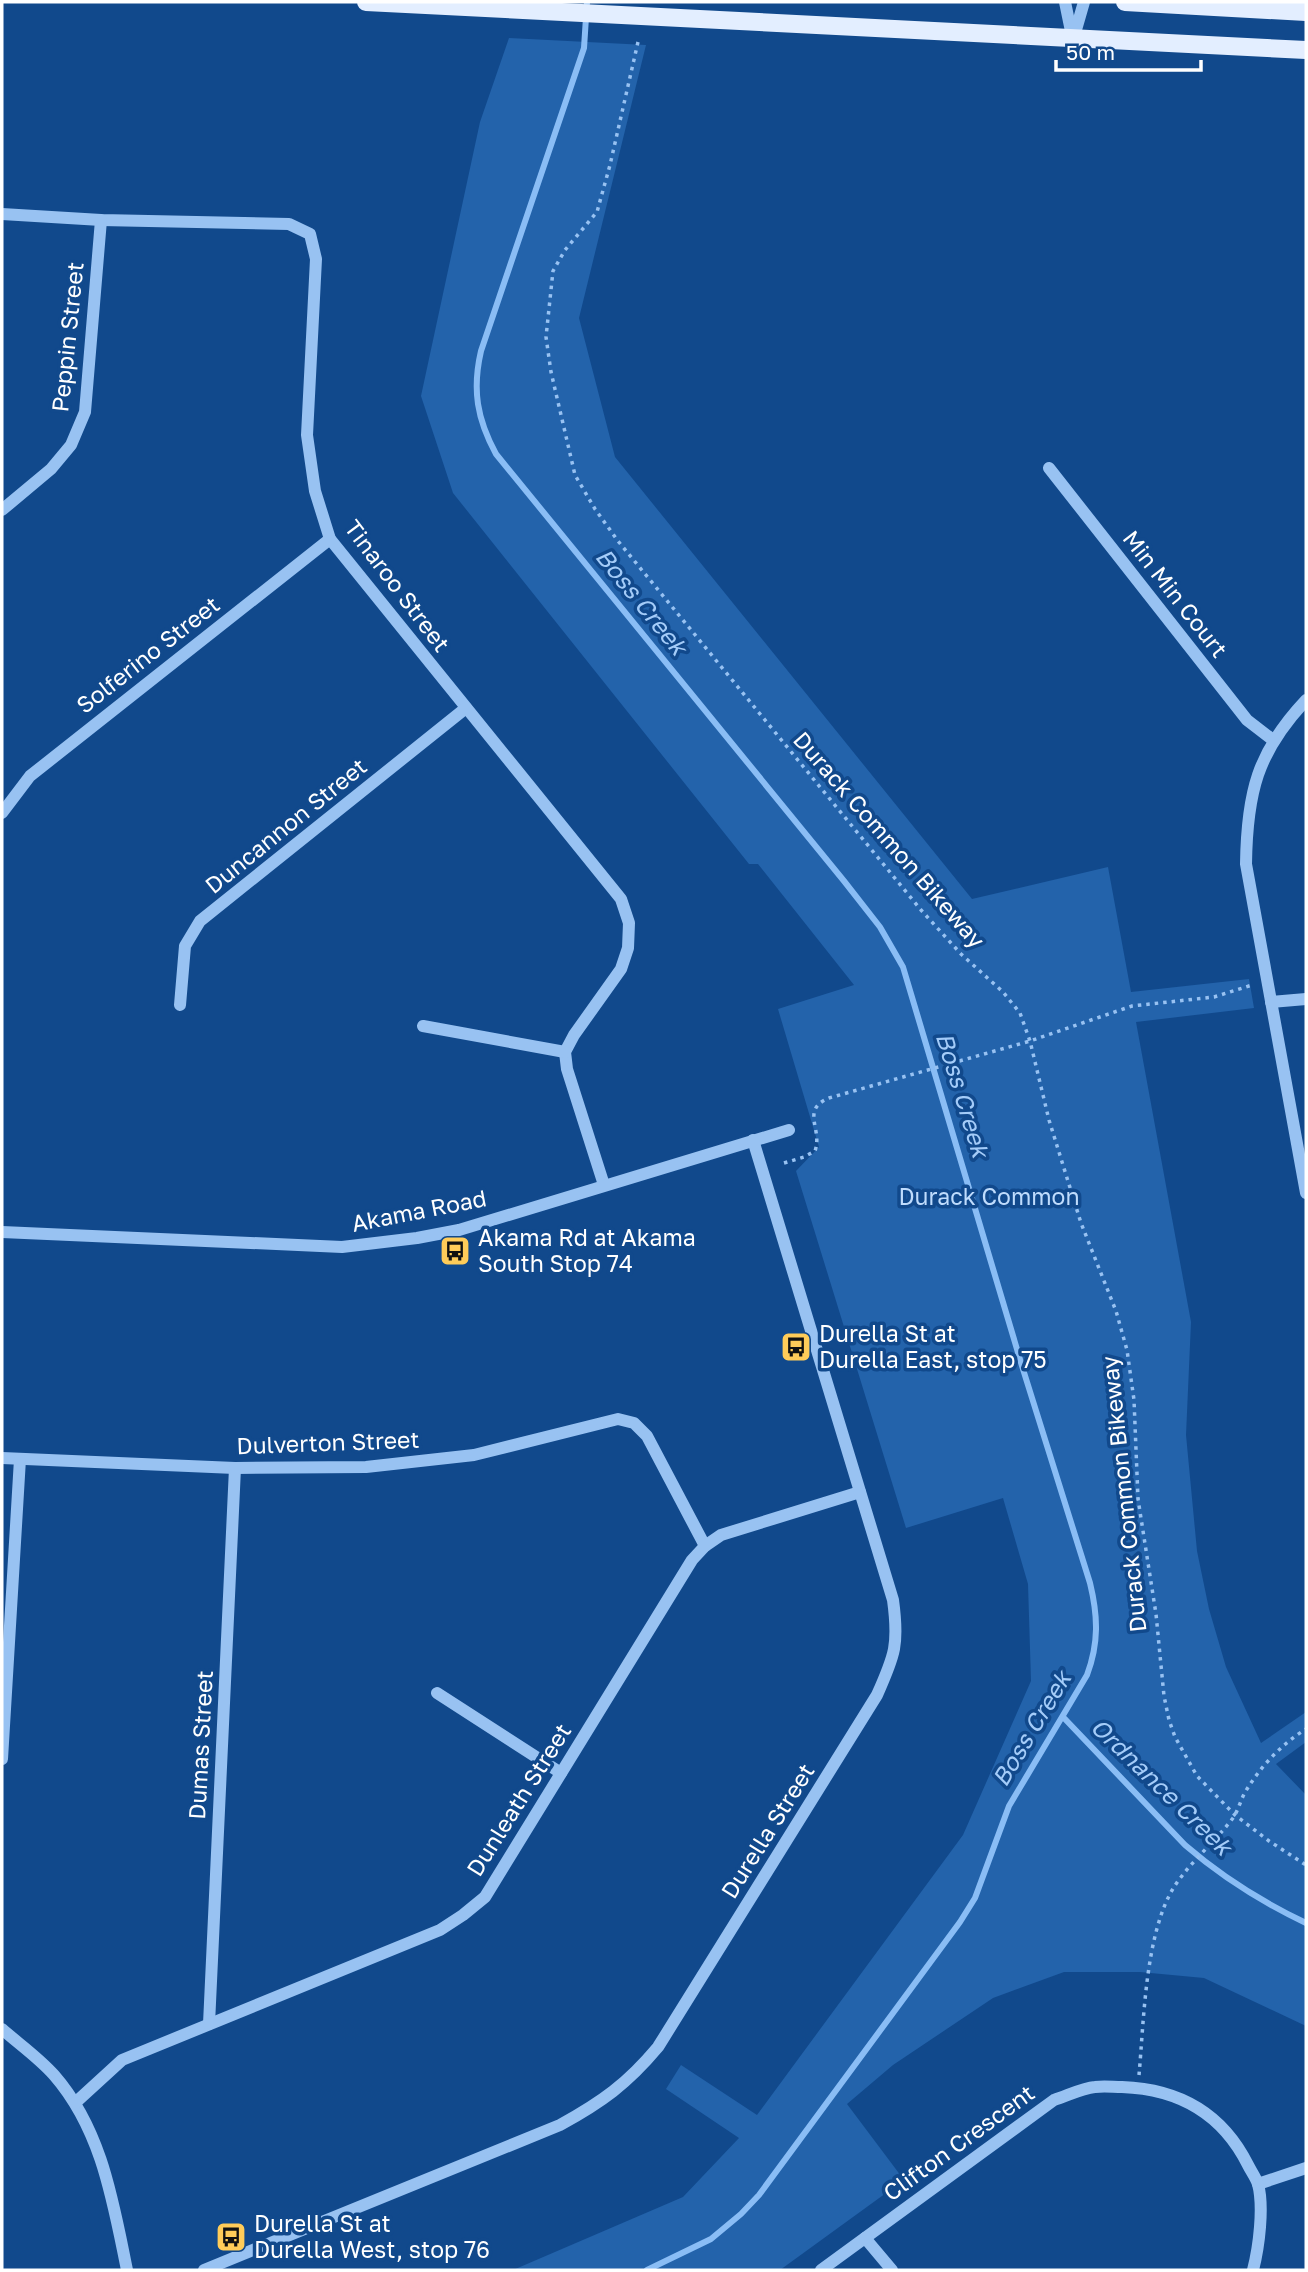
<svg xmlns="http://www.w3.org/2000/svg" width="1308" height="2272" font-family="'Golos Text',sans-serif">
<style>
.green{fill:#2363ab}
.lines{fill:none;stroke-linecap:round;stroke-linejoin:round}
.stream{stroke:#8abdf5;stroke-width:6}
.path{stroke:#98c2f2;stroke-width:3.5;stroke-dasharray:3.5 5;stroke-linecap:butt}
.minor{stroke:#98c2f2;stroke-width:12}
.major{stroke:#e3eeff;stroke-width:18}
.labels{text-anchor:middle;stroke-width:7;stroke-linejoin:round;paint-order:stroke}
.street-label{font-size:23px;fill:#fff;stroke:#11498c}
.park-label{font-size:23px;fill:#bfdcfd;stroke:#11498c}
.poi-label{font-size:23px;fill:#fff;stroke:#11498c;text-anchor:start}
.water-label{font-size:24px;font-style:italic;fill:#a4ccf9;stroke:#11498c}
</style>
<rect width="100%" height="100%" fill="#11498c"/>
<polygon class="green" points="509,38 646,45 579,318 615,457 972,899 1108,867 1131,992 1249,979 1254,1008 1136,1022 1191,1322 1186,1435 1197,1551 1209,1609 1226,1667 1261,1743 1306,1712 1306,1742 1276,1764 1306,1795 1306,2026 1204,1978 1140,1972 1064,1972 993,1998 893,2065 847,2104 904,2180 780,2270 513,2270 683,2197 739,2138 666,2089 681,2065 757,2115 963,1835 1031,1681 1028,1584 1003,1498 906,1528 796,1171 819,1147 778,1009 854,985 758,864 749,864 453,493 421,396 480,122"/>
<g class="lines">
<g class="stream">
<path d="M587,2L584,48L481,351C472,390 477,419 496,454L844,881L880,927L903,967L1022,1366L1090,1583C1098,1616 1099,1643 1087,1675L1009,1806L975,1898L960,1922L759,2195L741,2214L711,2239L647,2270"/>
<path d="M1064,1718L1185,1845C1222,1877 1262,1902 1306,1923"/>
</g>
<g class="path">
<polyline points="638,42 610,165 597,212 565,250 553,271 546,337 551,372 575,475 595,509 618,541 921,910 961,954 1003,992 1020,1013 1030,1041 1049,1120 1081,1223 1116,1311 1127,1350 1134,1400 1138,1499 1156,1614 1164,1696 1169,1720 1175,1737 1197,1776 1235,1815 1269,1841 1306,1865"/>
<path d="M784,1163L804,1157L815,1151C823,1129 800,1110 829,1098L1030,1041L1132,1006L1214,997L1252,985"/>
<path d="M1139,2075C1144,2020 1145,1934 1174,1887C1191,1861 1215,1842 1233,1818C1239,1809 1241,1798 1247,1789C1262,1765 1282,1744 1306,1729"/>
</g>
<g class="minor">
<polyline points="1065,2 1072,36"/>
<polyline points="1073,40 1084,2"/>
<polyline points="2,214 101,220 289,224 310,234 316,259 307,435 315,491 330,539 621,899 629,923 628,948 621,969 574,1035 565,1052 567,1069 604,1185"/>
<polyline points="1049,468 1247,720 1273,740"/>
<polyline points="2,510 51,469 71,445 85,412 101,220"/>
<path d="M1306,700C1257,752 1247,793 1246,864L1306,1193"/>
<polyline points="2,813 30,776 330,539"/>
<polyline points="1271,1002 1306,999"/>
<polyline points="180,1005 185,946 200,921 466,708"/>
<polyline points="423,1026 565,1052"/>
<polyline points="2,1232 342,1247 417,1238 459,1230 789,1130"/>
<polyline points="2,1458 235,1468 366,1467 474,1455 618,1419 634,1423 647,1436 705,1546"/>
<polyline points="437,1693 561,1773"/>
<polyline points="2,1759 20,1459"/>
<polyline points="209,2024 235,1468"/>
<path d="M2,2029C19,2044 39,2058 54,2075C102,2130 113,2202 127,2270"/>
<polyline points="75,2103 122,2060 440,1930 463,1915 485,1897 692,1560 705,1546 721,1535 860,1492"/>
<polyline points="1258,2184 1306,2168"/>
<polyline points="865,2238 892,2270"/>
<path d="M204,2270L560,2125C602,2102 627,2084 658,2047L877,1695C895,1655 899,1644 893,1600L753,1140"/>
<path d="M821,2270L1054,2100C1067,2096 1082,2088 1095,2087C1104,2086 1113,2087 1122,2087C1179,2089 1222,2113 1248,2165C1251,2171 1256,2178 1258,2184C1264,2207 1259,2247 1253,2270"/>
</g>
<g class="major">
<path d="M366,2C680,17 993,36 1306,50"/>
<polyline points="1125,2 1306,12"/>
</g>
</g>
<defs>
<g id="bus-square" transform="scale(1.575)"><rect x="-9" y="-9" width="18" height="18" rx="4" fill="#ffcc59" stroke="#11498c"/><path d="M-5-6H5V4H4V6H2V4H-2V6H-4V4H-5ZM-3.5-4V0h7V-4ZM-3.5 1.2v1.5H-2V1.2ZM2 1.2v1.5H3.5V1.2Z" fill="#111"/></g>
</defs>
<g fill-rule="evenodd">
<use href="#bus-square" x="455" y="1251"/>
<use href="#bus-square" x="796" y="1347"/>
<use href="#bus-square" x="231" y="2237"/>
</g>
<g class="labels">
<g class="street-label">
<text transform="translate(68 337) rotate(-84)" y="8">Peppin Street</text>
<text transform="translate(397 586) rotate(53)" y="8">Tinaroo Street</text>
<text transform="translate(1175 594) rotate(52)" y="8">Min Min Court</text>
<text transform="translate(148 655) rotate(-38)" y="8">Solferino Street</text>
<text transform="translate(286 826) rotate(-39)" y="8">Duncannon Street</text>
<text transform="translate(889 840) rotate(49)" y="8">Durack Common Bikeway</text>
<text transform="translate(419 1211) rotate(-11)" y="8">Akama Road</text>
<text transform="translate(328 1443) rotate(-2)" y="8">Dulverton Street</text>
<text transform="translate(1124 1494) rotate(-96)" y="8">Durack Common Bikeway</text>
<text transform="translate(201 1745) rotate(-87)" y="8">Dumas Street</text>
<text transform="translate(519 1800) rotate(-58)" y="8">Dunleath Street</text>
<text transform="translate(768 1831) rotate(-58)" y="8">Durella Street</text>
<text transform="translate(959 2143) rotate(-36)" y="8">Clifton Crescent</text>
</g>
<g class="park-label">
<text x="989" y="1205">Durack Common</text>
</g>
<g class="poi-label">
<text x="478" y="1246">Akama Rd at Akama<tspan x="478" dy="26">South Stop 74</tspan></text>
<text x="819" y="1342">Durella St at<tspan x="819" dy="26">Durella East, stop 75</tspan></text>
<text x="254" y="2232">Durella St at<tspan x="254" dy="26">Durella West, stop 76</tspan></text>
</g>
<g class="water-label">
<text transform="translate(641 602) rotate(51)" y="8">Boss Creek</text>
<text transform="translate(962 1095) rotate(73)" y="8">Boss Creek</text>
<text transform="translate(1032 1729) rotate(-59)" y="8">Boss Creek</text>
<text transform="translate(1161 1787) rotate(44)" y="8">Ordnance Creek</text>
</g>
</g>
<rect width="1308" height="2272" fill="none" stroke="#ffffff" stroke-width="7"/>
<path d="M1056 60v10h145v-10" fill="none" stroke="#ffffff" stroke-width="3.5"/>
<text x="1066" y="60" font-size="21" fill="#ffffff" stroke="#11498c" stroke-width="5" paint-order="stroke">50 m</text>
</svg>
